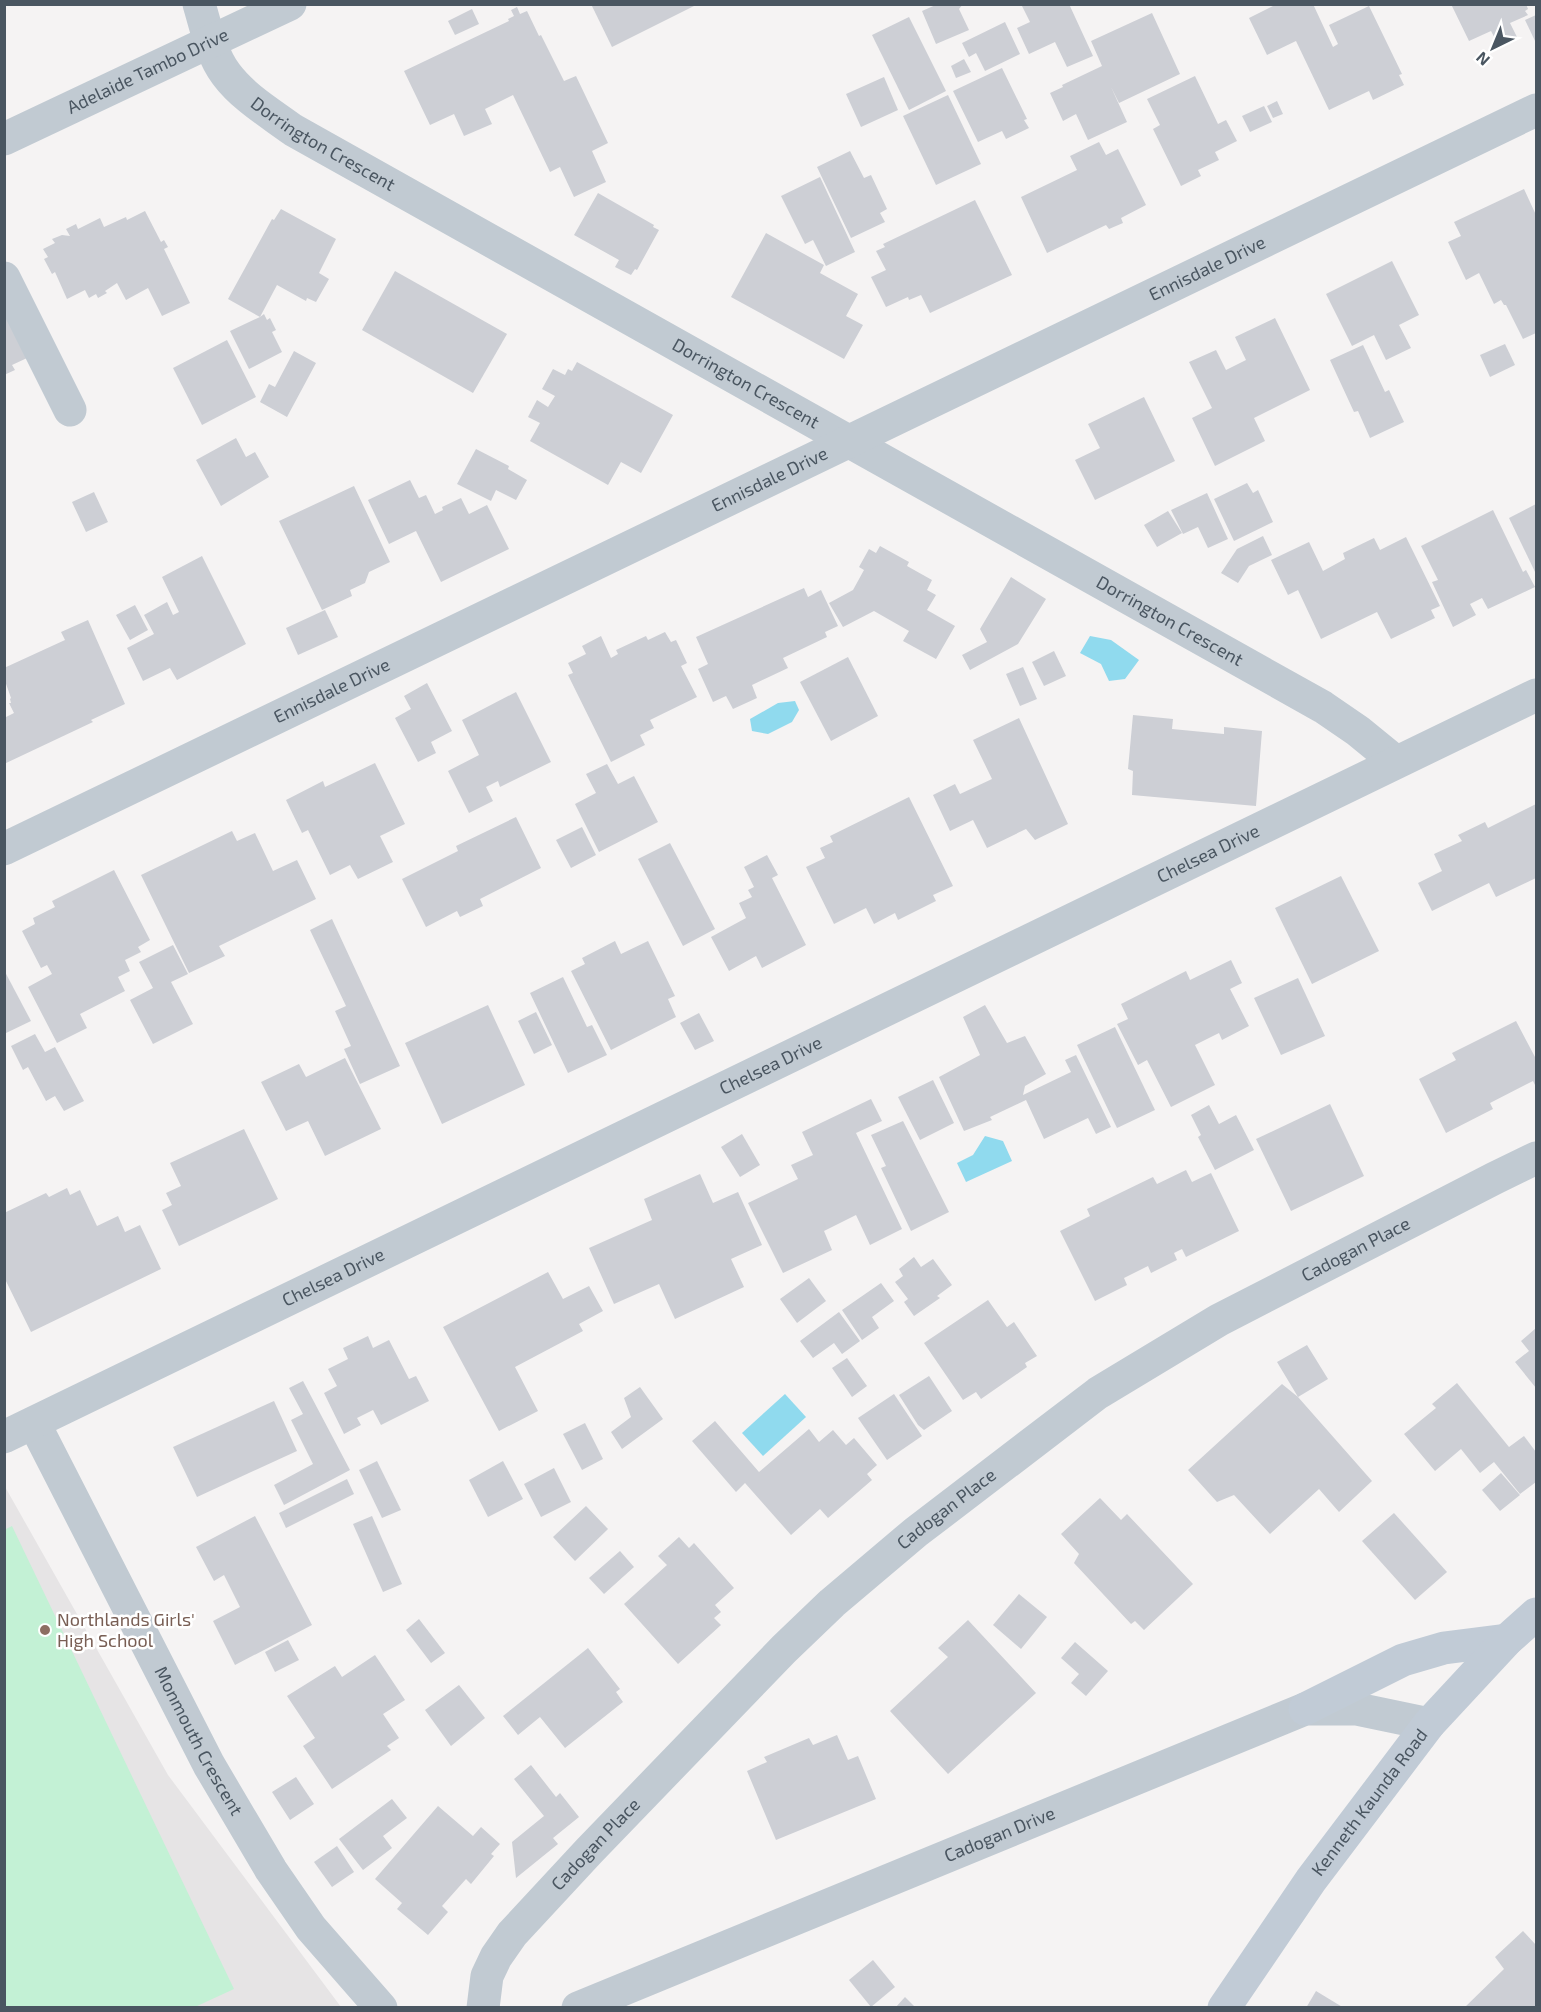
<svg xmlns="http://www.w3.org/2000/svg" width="1541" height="2012" font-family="'Exo 2',sans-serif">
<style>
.education{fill:#e6e4e5}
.green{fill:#c3f1d5}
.water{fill:#90daee}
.building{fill:#cdcfd5}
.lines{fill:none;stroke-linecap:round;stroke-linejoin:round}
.minor{stroke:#c1cad2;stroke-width:33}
.tertiary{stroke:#c1cad2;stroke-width:33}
.secondary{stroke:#c1cbd6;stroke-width:33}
.education-dot{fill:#8d6e63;stroke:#fff;stroke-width:2}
.labels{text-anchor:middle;stroke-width:5;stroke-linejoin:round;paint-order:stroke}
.street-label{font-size:18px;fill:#4a5661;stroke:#fff}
.education-label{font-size:18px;fill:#785e54;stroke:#fff;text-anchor:start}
</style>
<rect width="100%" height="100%" fill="#f5f3f3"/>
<polygon class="education" points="4,1485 168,1775 341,2007 5,2007"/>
<polygon class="green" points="12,1526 234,1989 195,2007 5,2007 4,1530"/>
<g class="water">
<polygon points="1090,636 1111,640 1139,660 1125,679 1109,681 1101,664 1080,653"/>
<polygon points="795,701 799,710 792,722 768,734 752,731 750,719 778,703"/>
<polygon points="985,1136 1003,1141 1012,1161 966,1182 957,1163 973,1155"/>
<polygon points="785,1394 806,1417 763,1456 742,1433"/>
</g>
<g class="building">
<polygon points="591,4 698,4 612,47"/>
<polygon points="938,4 963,4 959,9 969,30 936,44 922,11"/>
<polygon points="1021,4 1069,4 1093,56 1067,67 1055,42 1029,54 1017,28 1030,22"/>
<polygon points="1277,4 1313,4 1333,47 1338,44 1329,25 1369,6 1402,74 1399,75 1404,85 1373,100 1369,91 1329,110 1296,41 1267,55 1249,18"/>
<polygon points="1451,4 1526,4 1528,9 1525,11 1528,15 1510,23 1517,37 1499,46 1491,31 1469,41"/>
<polygon points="517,7 520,14 527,11 539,36 541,35 564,81 576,76 608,143 592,151 606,182 574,197 560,167 550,172 513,95 485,109 492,124 464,136 454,114 430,125 404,71 509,21 508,19 514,16 511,10"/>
<polygon points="472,9 479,24 455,35 448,21"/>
<polygon points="1152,13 1180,74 1119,103 1111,87 1127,122 1088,140 1076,114 1063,121 1050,93 1063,87 1062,85 1102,66 1091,41"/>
<polygon points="1536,15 1536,43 1525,20"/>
<polygon points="909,17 946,91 909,110 872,35"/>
<polygon points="1005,22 1020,54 985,71 976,53 969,57 962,43"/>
<polygon points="964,59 971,72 956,78 951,66"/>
<polygon points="1002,68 1027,119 1024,120 1029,128 1006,139 1002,131 978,142 953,91"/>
<polygon points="1195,76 1218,124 1226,120 1237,141 1215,152 1219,160 1198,170 1201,176 1181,186 1153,129 1160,125 1147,99"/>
<polygon points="884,77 898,110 861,127 846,94"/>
<polygon points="948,95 981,164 936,185 903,116"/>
<polygon points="1277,101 1283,114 1273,118 1267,106"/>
<polygon points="1264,106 1272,122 1250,132 1242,116"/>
<polygon points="1099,142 1106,155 1118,149 1146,205 1121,218 1123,223 1109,229 1106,225 1047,253 1021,197 1077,170 1070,156"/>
<polygon points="850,151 864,178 871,175 887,209 880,213 885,222 851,238 817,167"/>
<polygon points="820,177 855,252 826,266 813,240 805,244 781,196"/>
<polygon points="1524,189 1536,215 1536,333 1523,339 1506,305 1504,305 1501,300 1494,304 1479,273 1466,280 1448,242 1461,236 1454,222"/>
<polygon points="598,193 654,225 653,227 659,230 637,270 635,269 631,275 615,267 619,260 574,235"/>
<polygon points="975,200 1012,275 930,313 921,295 909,300 908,297 886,307 871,277 886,270 876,251 885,247 883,244"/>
<polygon points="281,209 336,239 319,273 329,279 316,302 307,298 306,301 277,285 260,317 264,314 267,320 270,318 276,330 272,332 282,352 249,369 230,331 260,317 228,299 272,219 274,220"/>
<polygon points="145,211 161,242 164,240 168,247 164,249 190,303 162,316 148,288 126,300 117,283 105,291 107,293 98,298 96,294 89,298 85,290 67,299 55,272 52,274 44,259 48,257 43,249 55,243 52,239 62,235 70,236 66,229 76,224 78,229 100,218 104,227 126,217 127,220"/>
<polygon points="766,233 824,265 820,273 858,294 846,316 863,325 844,359 731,297"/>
<polygon points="1392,261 1419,315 1399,325 1411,348 1386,360 1374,335 1352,346 1326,294"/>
<polygon points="395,271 507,334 473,393 362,330"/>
<polygon points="4,283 40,352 12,365 15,370 4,375"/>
<polygon points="1275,318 1310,390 1254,418 1265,441 1215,466 1192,418 1212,408 1189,362 1216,350 1226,370 1246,360 1235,337"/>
<polygon points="227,340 256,397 202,425 173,368"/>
<polygon points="1505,344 1515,365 1490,377 1480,355"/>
<polygon points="1363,345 1385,392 1389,390 1404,422 1370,438 1358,411 1354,412 1330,360"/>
<polygon points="294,351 316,363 287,417 260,402 269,384 275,387"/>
<polygon points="577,362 673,415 641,473 621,462 608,485 530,441 540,423 528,417 537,400 548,407 555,396 542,389 553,369 565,375 568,369 572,371"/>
<polygon points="1144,397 1175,461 1095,500 1075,460 1100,448 1088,424"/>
<polygon points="236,438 246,457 255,452 269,477 221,506 196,460"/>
<polygon points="476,449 509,466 508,469 527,480 516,500 496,490 491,501 457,484"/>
<polygon points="410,480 419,498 426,495 435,514 443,510 442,507 461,498 469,514 487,505 509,549 441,582 416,531 389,544 368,500"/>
<polygon points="1247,483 1253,493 1258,490 1273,522 1234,541 1214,499"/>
<polygon points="354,486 390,562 369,572 365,583 350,590 352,596 322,610 279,521"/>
<polygon points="94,492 108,522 86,532 72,502"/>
<polygon points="1207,493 1228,539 1208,548 1198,527 1183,534 1171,510"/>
<polygon points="1536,504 1536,574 1509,518"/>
<polygon points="1493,510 1523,572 1526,570 1535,587 1488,609 1482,598 1470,604 1476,615 1453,627 1432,582 1438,580 1421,546"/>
<polygon points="1168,511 1182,533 1157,547 1144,525"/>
<polygon points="1263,536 1272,555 1249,566 1238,583 1221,573 1237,549"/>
<polygon points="1406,537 1440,606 1431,610 1435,618 1391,639 1377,612 1321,639 1298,590 1288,595 1271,560 1309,542 1323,571 1345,559 1343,553 1374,538 1380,550"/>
<polygon points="880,546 909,562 907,566 932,580 927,590 936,595 927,610 955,626 936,659 903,641 909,631 874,611 843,627 829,603 853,590 864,570 859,567 869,549 876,553"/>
<polygon points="202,556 246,644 177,680 170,668 143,681 127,648 154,634 144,615 167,602 173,615 179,612 162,577"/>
<polygon points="1011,577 1046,599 1018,644 970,670 962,655 987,642 980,629"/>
<polygon points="804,588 808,597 821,590 838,626 825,632 827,637 783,658 788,668 752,685 757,698 733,709 726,696 713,702 698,669 708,664 696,637"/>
<polygon points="135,605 148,630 130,640 116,615"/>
<polygon points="325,610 338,637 298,655 286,628"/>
<polygon points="88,620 125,704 91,720 93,722 4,764 4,718 14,713 9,703 11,703 10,699 11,698 4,678 4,668 65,640 61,632"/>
<polygon points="665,632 671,642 676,640 687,663 681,666 697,697 650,720 654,728 640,735 645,745 611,762 568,675 573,673 568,663 586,654 582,646 601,636 611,658 618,654 616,650 646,636 648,640"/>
<polygon points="1054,651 1066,676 1044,686 1032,662"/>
<polygon points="848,657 878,716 831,741 800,682"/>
<polygon points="1023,667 1037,699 1020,706 1006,674"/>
<polygon points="427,683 452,731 431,742 436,753 418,762 395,718 411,709 404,696"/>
<polygon points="516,692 551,762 500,787 498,781 486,787 493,801 469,813 448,771 479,755 462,720"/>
<polygon points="1133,715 1173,719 1172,729 1224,734 1224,727 1262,731 1256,806 1132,795 1133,771 1128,769"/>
<polygon points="1019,718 1068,824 1035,840 1026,829 987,848 973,820 950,831 933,795 955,784 960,794 992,779 973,740"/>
<polygon points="375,763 405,824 380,836 393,862 358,879 350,865 330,875 308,830 302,833 286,800 323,781 325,787"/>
<polygon points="607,764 618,784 634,776 658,822 599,852 575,804 596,793 586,774"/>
<polygon points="909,797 953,886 933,895 936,901 898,920 895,913 874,924 866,908 834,924 806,867 825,858 820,848 833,842 830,836"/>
<polygon points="1536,804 1536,878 1496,897 1489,883 1432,911 1418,883 1442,871 1434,854 1462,841 1458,835 1485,822 1488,828"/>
<polygon points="516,817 541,868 480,899 483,906 460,917 457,911 426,927 402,879 458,851 456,846"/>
<polygon points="582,827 596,855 571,868 556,840"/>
<polygon points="232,831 237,841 255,833 273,871 297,860 316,899 219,946 225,956 189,973 141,875"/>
<polygon points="670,843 715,929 683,946 638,859"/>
<polygon points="767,855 778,875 772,878 806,945 762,968 756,956 729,971 711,937 746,918 739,903 752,897 748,890 754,887 744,867"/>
<polygon points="114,870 150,940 138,947 141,952 125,960 130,971 118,977 125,991 80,1014 87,1028 57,1043 28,987 52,974 47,965 41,968 22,931 35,924 33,918 55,907 52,901"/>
<polygon points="1341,876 1379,951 1312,984 1275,908"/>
<polygon points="332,919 400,1066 360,1084 344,1049 351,1046 335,1011 346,1006 310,930"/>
<polygon points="615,941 621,954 648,941 675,996 668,999 676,1017 611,1050 571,971 585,964 582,958"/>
<polygon points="173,945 188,974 171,982 193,1024 153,1044 130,1000 153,988 139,962"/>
<polygon points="1231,960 1242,983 1230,989 1249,1026 1222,1040 1219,1033 1195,1045 1215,1085 1171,1107 1147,1060 1138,1065 1117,1024 1128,1019 1121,1004 1186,971 1190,980"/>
<polygon points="4,970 31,1021 4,1034"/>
<polygon points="563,977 587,1027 592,1025 607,1055 568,1073 530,993"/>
<polygon points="1298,978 1325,1036 1281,1055 1254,998"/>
<polygon points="488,1005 525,1085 442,1124 405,1043"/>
<polygon points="985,1005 1007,1043 1025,1036 1046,1074 1025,1086 1023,1095 1071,1072 1065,1060 1076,1055 1111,1127 1096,1134 1088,1118 1044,1139 1026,1100 990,1117 992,1120 964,1131 939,1077 980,1055 963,1017"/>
<polygon points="536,1012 552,1045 534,1054 518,1021"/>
<polygon points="699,1013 714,1041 695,1050 680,1023"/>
<polygon points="1516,1021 1535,1057 1536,1057 1536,1087 1533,1081 1490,1103 1493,1109 1446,1133 1419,1079 1456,1060 1452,1053"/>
<polygon points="1115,1027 1155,1110 1117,1128 1077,1045"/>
<polygon points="35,1034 45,1052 55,1047 84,1101 64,1111 55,1096 46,1101 28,1067 23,1070 11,1046"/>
<polygon points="345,1058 381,1129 325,1156 308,1121 286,1131 261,1082 299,1064 306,1077"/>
<polygon points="933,1080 954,1123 920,1140 898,1097"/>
<polygon points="871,1099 882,1121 856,1133 902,1229 870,1245 856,1215 824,1231 832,1250 783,1273 748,1203 798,1179 791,1165 813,1155 802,1132"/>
<polygon points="1330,1104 1364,1176 1291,1211 1256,1139"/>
<polygon points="1209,1105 1219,1124 1236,1115 1254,1150 1215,1170 1198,1137 1201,1135 1191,1115"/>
<polygon points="903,1121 949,1212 911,1231 881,1168 886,1166 871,1135"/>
<polygon points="244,1129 278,1199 179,1246 162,1210 172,1205 166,1193 181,1186 170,1163"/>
<polygon points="742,1134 760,1165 740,1177 721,1147"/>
<polygon points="1186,1170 1192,1182 1211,1173 1239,1231 1186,1257 1182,1249 1174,1253 1177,1260 1151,1273 1148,1266 1124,1278 1127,1285 1095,1301 1060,1231 1090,1216 1087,1209 1153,1177 1157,1184"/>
<polygon points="700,1174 713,1203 738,1192 762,1245 731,1259 744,1287 675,1319 659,1284 614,1304 589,1248 652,1220 644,1199"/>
<polygon points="67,1188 70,1195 80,1190 97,1226 118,1216 125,1232 140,1225 161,1269 31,1332 4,1277 4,1213 46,1193 49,1197"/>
<polygon points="914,1257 921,1267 933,1259 952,1285 937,1296 940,1298 914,1316 904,1302 908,1299 895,1282 903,1276 899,1269"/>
<polygon points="548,1272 563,1299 589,1286 603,1311 579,1324 583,1331 515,1367 538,1411 499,1431 443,1327"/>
<polygon points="809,1278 826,1301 797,1323 780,1299"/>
<polygon points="881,1283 894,1301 872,1317 879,1328 862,1340 842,1310"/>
<polygon points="988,1300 1007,1327 1014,1322 1037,1356 1025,1363 1027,1367 981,1399 976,1392 963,1400 924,1343"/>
<polygon points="839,1312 860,1341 842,1354 834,1343 813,1358 800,1341"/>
<polygon points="1536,1328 1536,1388 1515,1362 1529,1351 1521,1341"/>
<polygon points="368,1336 373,1348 389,1340 409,1379 416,1376 429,1401 381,1425 373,1410 357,1418 361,1425 344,1434 324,1393 337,1386 328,1369 348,1359 343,1348"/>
<polygon points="1307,1345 1328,1379 1298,1397 1372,1481 1339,1512 1319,1489 1270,1534 1234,1495 1217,1502 1188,1470 1282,1384 1298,1397 1277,1362"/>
<polygon points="847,1358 867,1386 852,1397 832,1368"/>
<polygon points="929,1376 952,1411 924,1430 918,1425 899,1395"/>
<polygon points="303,1381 350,1470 284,1505 274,1485 313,1464 291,1420 303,1414 289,1388"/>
<polygon points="1457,1383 1509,1447 1524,1436 1536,1452 1536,1482 1520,1494 1494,1462 1480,1473 1461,1449 1435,1471 1404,1434 1436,1408 1432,1404"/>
<polygon points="640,1387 663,1419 622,1449 611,1432 631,1417 624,1398"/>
<polygon points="894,1394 922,1436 887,1460 858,1418"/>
<polygon points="274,1401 297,1451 197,1497 173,1447"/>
<polygon points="715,1421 759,1472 809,1429 819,1442 833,1430 846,1445 854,1438 877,1465 867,1474 872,1480 828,1518 820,1509 791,1535 745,1483 736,1492 692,1441"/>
<polygon points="585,1423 603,1459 582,1470 563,1434"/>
<polygon points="377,1461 401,1510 382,1518 359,1470"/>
<polygon points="503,1461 523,1499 488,1517 469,1480"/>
<polygon points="554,1468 571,1502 541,1517 524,1484"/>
<polygon points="1501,1473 1520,1495 1500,1511 1482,1490"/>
<polygon points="347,1479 354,1494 286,1528 279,1513"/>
<polygon points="1100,1498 1121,1520 1127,1514 1193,1584 1144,1630 1135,1621 1131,1624 1074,1563 1079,1554 1061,1534"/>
<polygon points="586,1506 608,1529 575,1561 553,1537"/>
<polygon points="1394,1513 1447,1572 1415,1600 1362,1541"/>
<polygon points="255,1516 312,1625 235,1665 213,1621 240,1607 224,1575 214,1581 196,1547"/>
<polygon points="372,1516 402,1584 383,1592 353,1524"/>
<polygon points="679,1537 689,1548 694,1543 734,1588 715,1605 721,1612 714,1618 721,1625 678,1664 624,1604 667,1565 658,1556"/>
<polygon points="620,1551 634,1567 604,1594 589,1578"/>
<polygon points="1019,1594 1047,1617 1021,1649 993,1625"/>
<polygon points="419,1619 445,1653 431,1663 406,1630"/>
<polygon points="968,1620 1036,1693 948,1774 890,1711 948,1657 938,1648"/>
<polygon points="288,1640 299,1660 275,1672 265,1652"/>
<polygon points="1075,1642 1108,1671 1086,1696 1071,1683 1079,1674 1061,1658"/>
<polygon points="588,1648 620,1689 616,1692 623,1702 565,1748 540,1717 518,1735 503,1716"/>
<polygon points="375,1655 405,1700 383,1714 399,1738 387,1746 391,1750 332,1789 303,1746 315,1738 287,1696 335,1666 342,1677"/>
<polygon points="459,1685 485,1718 451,1746 425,1710"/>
<polygon points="837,1735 848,1760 858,1756 876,1799 776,1840 747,1771 767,1762 764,1757 809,1738 813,1745"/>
<polygon points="531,1765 556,1797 560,1793 579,1817 553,1838 558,1844 516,1878 512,1842 544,1816 514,1779"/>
<polygon points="296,1777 314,1804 290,1820 272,1792"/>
<polygon points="392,1799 407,1818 383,1836 392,1848 363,1870 339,1839"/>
<polygon points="438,1806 473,1836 481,1827 500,1844 491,1854 494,1856 471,1884 466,1879 442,1906 448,1912 428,1935 397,1909 402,1903 375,1879"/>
<polygon points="337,1846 354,1872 332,1887 314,1862"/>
<polygon points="1523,1931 1536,1945 1536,2008 1464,2008 1504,1969 1495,1957"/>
<polygon points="873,1960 895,1987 871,2007 849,1980"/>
<polygon points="1316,1991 1344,2008 1306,2008"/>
<polygon points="905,1997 916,2008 895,2008"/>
</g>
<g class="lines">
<g class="minor">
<path id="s1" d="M199,4C206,27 211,54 226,74C243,97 270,113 293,130L1323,707L1358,731L1396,762"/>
<polyline points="4,278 70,410"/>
<path id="s2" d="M4,849L1536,110"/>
<path id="s3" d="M34,1423L209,1765L271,1870L311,1928L381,2008"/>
<path id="s4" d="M4,1437L1536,695"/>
<path id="s5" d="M483,2008L487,1976L496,1957L512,1934L589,1851L784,1649L832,1603L916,1532L1098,1393L1219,1320L1495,1178L1536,1158"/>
<path id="s6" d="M578,2008L1305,1709H1357L1429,1724"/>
</g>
<path class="tertiary" id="s7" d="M4,139L290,4"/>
<g class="secondary">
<polyline points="1305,1709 1403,1660 1444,1648 1507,1640"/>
<path id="s8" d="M1224,2008L1311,1880L1429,1724L1507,1640L1536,1614"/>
</g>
</g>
<circle class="education-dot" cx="45" cy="1630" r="6"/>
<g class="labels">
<g class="street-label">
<text dy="6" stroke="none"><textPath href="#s7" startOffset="159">Adelaide Tambo Drive</textPath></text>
<text dy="6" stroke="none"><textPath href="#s1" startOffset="196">Dorrington Crescent</textPath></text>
<text dy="6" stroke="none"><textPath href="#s2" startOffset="1336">Ennisdale Drive</textPath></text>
<text dy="6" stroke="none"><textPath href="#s1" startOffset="682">Dorrington Crescent</textPath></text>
<text dy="6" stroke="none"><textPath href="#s2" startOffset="850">Ennisdale Drive</textPath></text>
<text dy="6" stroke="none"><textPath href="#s1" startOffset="1168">Dorrington Crescent</textPath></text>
<text dy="6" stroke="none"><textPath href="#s2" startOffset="364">Ennisdale Drive</textPath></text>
<text dy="6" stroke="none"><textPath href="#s4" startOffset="1338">Chelsea Drive</textPath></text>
<text dy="6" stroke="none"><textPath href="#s4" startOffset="852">Chelsea Drive</textPath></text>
<text dy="6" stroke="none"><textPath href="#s5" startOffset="1176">Cadogan Place</textPath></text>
<text dy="6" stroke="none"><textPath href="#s4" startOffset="366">Chelsea Drive</textPath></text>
<text dy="6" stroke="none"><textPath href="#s5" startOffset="690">Cadogan Place</textPath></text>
<text dy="6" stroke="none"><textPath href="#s3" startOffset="358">Monmouth Crescent</textPath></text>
<text dy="6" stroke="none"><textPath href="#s8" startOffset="252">Kenneth Kaunda Road</textPath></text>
<text dy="6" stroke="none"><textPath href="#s6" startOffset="456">Cadogan Drive</textPath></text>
<text dy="6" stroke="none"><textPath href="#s5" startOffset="204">Cadogan Place</textPath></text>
</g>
<g class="education-label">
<text x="57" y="1626">Northlands Girls'<tspan x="57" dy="21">High School</tspan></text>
</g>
</g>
<rect width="1541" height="2012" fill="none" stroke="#4a5661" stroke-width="12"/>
<g transform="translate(1493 48) rotate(223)" stroke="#ffffff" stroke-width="4.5" paint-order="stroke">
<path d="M0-4.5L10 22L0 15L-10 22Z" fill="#4a5661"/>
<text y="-9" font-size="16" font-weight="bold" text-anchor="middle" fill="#4a5661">N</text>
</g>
</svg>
